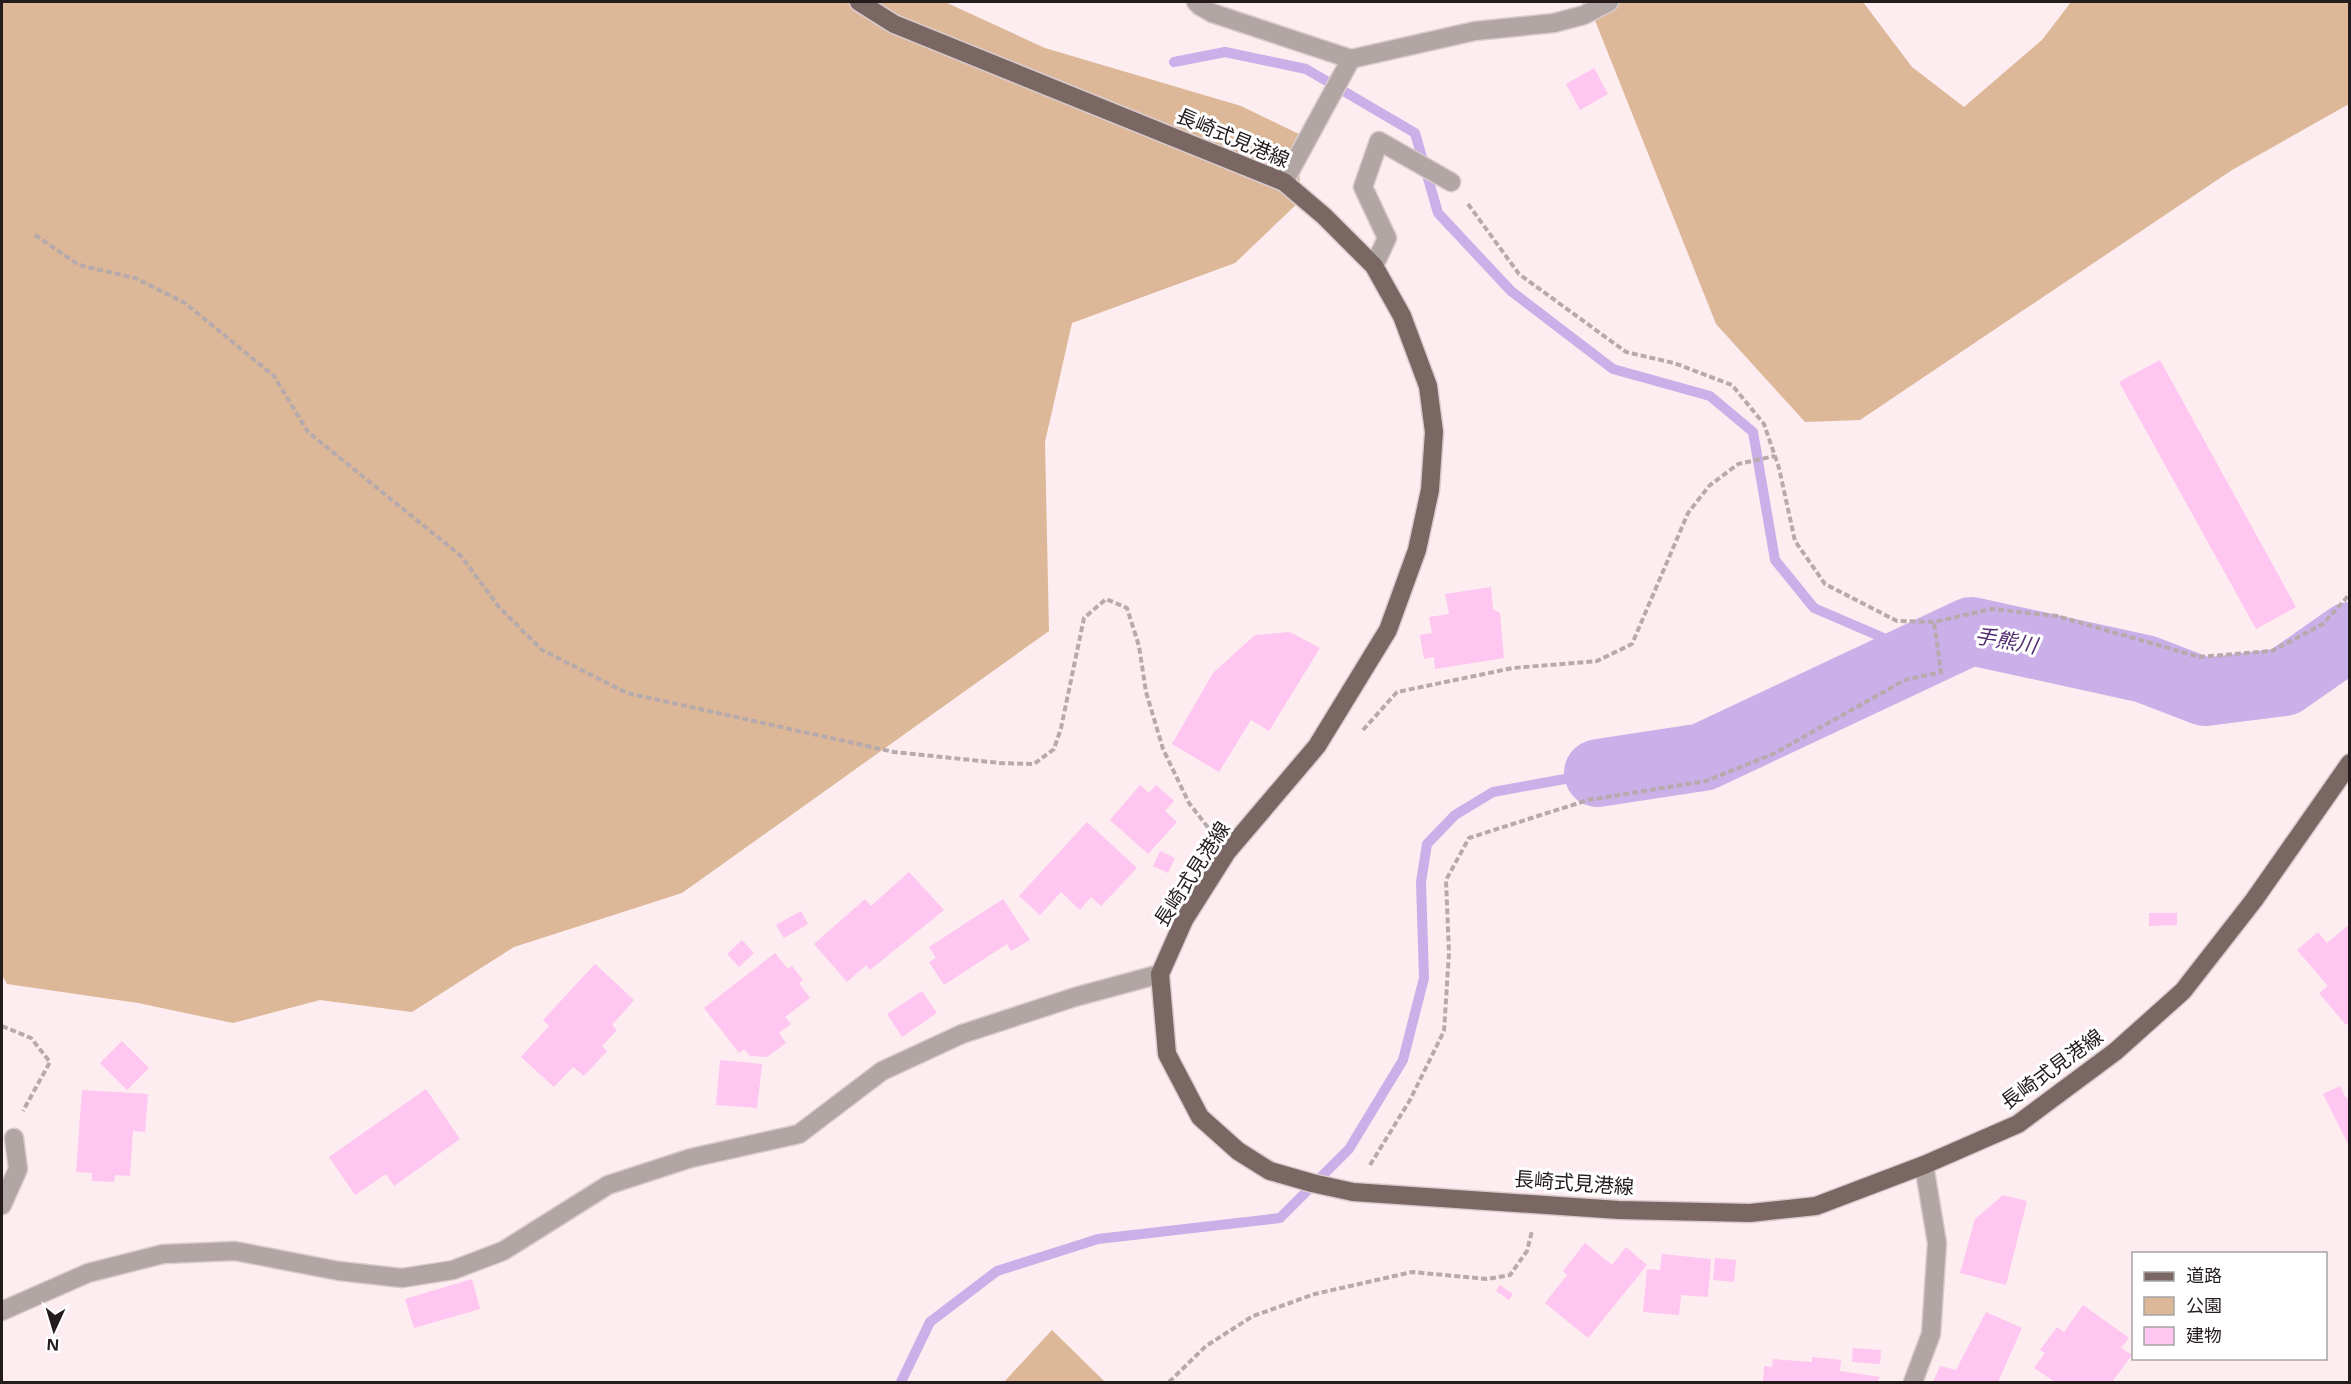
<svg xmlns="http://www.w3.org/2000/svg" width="2351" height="1384" font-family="'Open Sans','Noto Sans JP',sans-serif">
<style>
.green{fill:#dcb798}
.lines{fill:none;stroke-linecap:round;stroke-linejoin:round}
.stream{stroke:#caafe8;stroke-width:10}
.river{stroke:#caafe8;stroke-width:68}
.building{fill:#fec6f0}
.minor-casing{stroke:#dacbce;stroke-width:21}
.major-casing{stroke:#dacbce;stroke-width:21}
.path{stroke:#b7aaac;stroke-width:4;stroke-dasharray:6 3;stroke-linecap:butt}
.minor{stroke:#b1a6a3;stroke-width:18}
.major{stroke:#7a6763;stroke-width:18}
.labels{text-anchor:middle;stroke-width:6;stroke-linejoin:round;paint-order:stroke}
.street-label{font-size:20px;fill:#231b1c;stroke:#fff}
.water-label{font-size:21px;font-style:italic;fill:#512d70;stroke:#fff}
</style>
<rect width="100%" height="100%" fill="#fdedf0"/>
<g class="green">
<polygon points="2,2 945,2 1045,48 1241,106 1299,134 1300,201 1235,263 1072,323 1045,442 1049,631 682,893 514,947 412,1012 320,1000 233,1023 138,1003 7,984 2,975"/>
<polygon points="1581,2 1863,2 1912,67 1964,107 2042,40 2071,2 2349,2 2349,104 2232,170 1860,420 1805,422 1716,324 1594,18"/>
<polygon points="1052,1330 1105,1382 1004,1382"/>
</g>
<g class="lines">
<g class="stream">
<polyline points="1174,62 1225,52 1306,69 1415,133 1438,213 1511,291 1613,369 1710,396 1753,432 1775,560 1814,608 1921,654"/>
<polyline points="901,1382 930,1322 997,1271 1098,1239 1280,1218 1349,1149 1403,1060 1424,978 1421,882 1427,844 1455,815 1493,792 1598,773"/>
</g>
<polyline class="river" points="1598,773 1703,757 1971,631 2145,669 2205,692 2284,682 2350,636"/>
</g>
<g class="building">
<polygon points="1594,68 1608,94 1580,110 1566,84"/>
<polygon points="2160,360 2296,607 2256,629 2119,382"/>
<polygon points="1491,587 1493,609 1500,613 1504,658 1435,669 1434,657 1424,659 1420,635 1432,633 1429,617 1449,614 1445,594"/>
<polygon points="1290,632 1320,648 1269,731 1251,720 1219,772 1172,744 1213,673 1255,635"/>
<polygon points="1140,785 1149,793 1156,785 1174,801 1165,811 1177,822 1148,854 1110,820"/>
<polygon points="1087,822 1137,868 1101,906 1091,897 1080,910 1061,892 1040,915 1019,896"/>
<polygon points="1160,851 1175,858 1168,873 1153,866"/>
<polygon points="909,872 944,910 870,970 866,965 847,982 814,944 865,899 871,906"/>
<polygon points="1003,899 1030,940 1011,951 1007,944 944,985 929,962 936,958 929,947"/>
<polygon points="801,911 808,924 784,938 776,925"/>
<polygon points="2149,913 2177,913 2177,925 2149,926"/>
<polygon points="2350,924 2350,1022 2346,1025 2319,993 2328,986 2297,950 2318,932 2327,943"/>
<polygon points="742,940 754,953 739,967 727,954"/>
<polygon points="775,953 788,969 792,966 803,980 799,983 810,998 785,1017 791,1024 779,1033 786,1043 767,1057 750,1056 744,1049 739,1053 704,1008"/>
<polygon points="595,964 634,1000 612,1025 617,1030 602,1046 607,1051 584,1076 573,1067 554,1087 521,1057 549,1026 543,1020"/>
<polygon points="922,991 937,1013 902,1037 887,1014"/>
<polygon points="122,1041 149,1068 127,1090 100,1063"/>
<polygon points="720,1060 762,1064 757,1108 716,1105"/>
<polygon points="2340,1086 2346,1098 2350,1096 2350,1148 2323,1094"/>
<polygon points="426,1089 460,1139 394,1186 386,1174 355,1195 329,1157"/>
<polygon points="82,1090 148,1094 145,1132 133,1131 130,1176 115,1175 114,1182 92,1181 92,1173 76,1172"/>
<polygon points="2003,1195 2027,1201 2006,1285 1960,1273 1975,1219"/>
<polygon points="1585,1243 1612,1265 1626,1247 1647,1265 1588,1338 1545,1303 1567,1275 1563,1271"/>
<polygon points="1662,1254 1711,1259 1708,1297 1681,1295 1679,1315 1643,1312 1647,1269 1660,1270"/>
<polygon points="1715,1258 1736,1260 1734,1282 1713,1280"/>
<polygon points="472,1279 480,1309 414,1328 405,1299"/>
<polygon points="1500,1285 1513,1294 1509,1300 1496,1291"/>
<polygon points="2083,1305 2129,1338 2121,1348 2132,1355 2112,1382 2055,1382 2034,1368 2045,1353 2040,1350 2057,1327 2064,1332"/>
<polygon points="1986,1312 2022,1328 1998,1382 1933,1382 1940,1366 1956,1370"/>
<polygon points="1853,1348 1881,1350 1880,1364 1852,1362"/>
<polygon points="1812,1357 1841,1360 1840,1371 1880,1377 1877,1382 1763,1382 1764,1366 1772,1367 1773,1359 1812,1362"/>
</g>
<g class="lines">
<g class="minor-casing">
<g id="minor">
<polyline points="1196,2 1200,6 1212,13 1351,59"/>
<polyline points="1284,182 1351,59 1475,31 1554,23 1584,15 1609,2"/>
<polyline points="1374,266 1387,238 1363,187 1379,141 1451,182"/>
<polyline points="2,1205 18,1169 14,1138"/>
<polyline points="2,1311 88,1273 163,1254 235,1251 339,1271 402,1278 453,1270 503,1251 608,1185 691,1158 799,1134 882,1071 962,1034 1075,997 1160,974"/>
<polyline points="1913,1382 1931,1334 1937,1243 1924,1165"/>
</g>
</g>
<g class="major-casing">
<polyline id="major" points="859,2 894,24 1284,182 1324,216 1374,266 1402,316 1428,386 1434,432 1430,490 1417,550 1388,630 1317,746 1227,852 1184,920 1160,974 1167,1054 1200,1117 1238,1151 1270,1171 1312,1183 1353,1192 1619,1210 1750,1213 1816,1206 1924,1165 2018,1124 2116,1051 2183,991 2254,900 2350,763"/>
</g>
<g class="path">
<polyline points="1468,204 1519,274 1626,352 1674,363 1732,385 1764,424 1779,468 1795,541 1825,584 1897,621 1934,622 1992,609 2057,616 2199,657 2272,651 2323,624 2350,594"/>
<polyline points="35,235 79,265 135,278 185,303 274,376 308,432 461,556 499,607 542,650 627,693 894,752 1000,763 1034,764 1054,749 1061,728 1084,618 1106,599 1127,608 1139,646 1146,692 1163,749 1189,803 1210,830"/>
<polyline points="1363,730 1397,692 1513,668 1597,661 1632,644 1688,513 1709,486 1738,464 1775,456"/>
<polyline points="2,1026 31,1038 50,1062 23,1111"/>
<polyline points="1370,1165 1410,1100 1444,1031 1449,953 1446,880 1469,838 1588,800 1706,781 1773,754 1905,680 1941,672 1934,622"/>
<polyline points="1169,1382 1206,1346 1253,1316 1315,1294 1412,1272 1487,1279 1510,1275 1527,1251 1532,1231"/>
</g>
<use href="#minor" class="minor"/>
<use href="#major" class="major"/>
</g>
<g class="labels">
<g class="street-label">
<text transform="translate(1233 138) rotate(23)" y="7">長崎式見港線</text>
<text transform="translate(1192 874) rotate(-57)" y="7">長崎式見港線</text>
<text transform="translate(2052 1069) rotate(-36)" y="7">長崎式見港線</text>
<text transform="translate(1574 1183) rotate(4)" y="7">長崎式見港線</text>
</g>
<g class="water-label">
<text transform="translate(2006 641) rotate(10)" y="7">手熊川</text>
</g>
</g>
<rect width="2351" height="1384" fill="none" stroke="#231b1c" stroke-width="6"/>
<rect x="2132" y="1252" width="195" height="108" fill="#ffffff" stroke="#a7a4a4" stroke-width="1.5"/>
<rect x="2144" y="1272" width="30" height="9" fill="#7a6763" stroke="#a7a4a4" stroke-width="1.5"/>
<text x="2186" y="1282" font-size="18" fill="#231b1c">道路</text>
<rect x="2144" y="1297" width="30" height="18" fill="#dcb798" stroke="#a7a4a4" stroke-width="1.5"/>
<text x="2186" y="1312" font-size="18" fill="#231b1c">公園</text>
<rect x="2144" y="1327" width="30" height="18" fill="#fec6f0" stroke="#a7a4a4" stroke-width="1.5"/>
<text x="2186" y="1342" font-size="18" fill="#231b1c">建物</text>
<g transform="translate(54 1330) rotate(184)" stroke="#ffffff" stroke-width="4.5" paint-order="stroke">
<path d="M0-4.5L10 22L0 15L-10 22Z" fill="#231b1c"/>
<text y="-9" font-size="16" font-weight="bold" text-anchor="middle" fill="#231b1c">N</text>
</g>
</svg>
